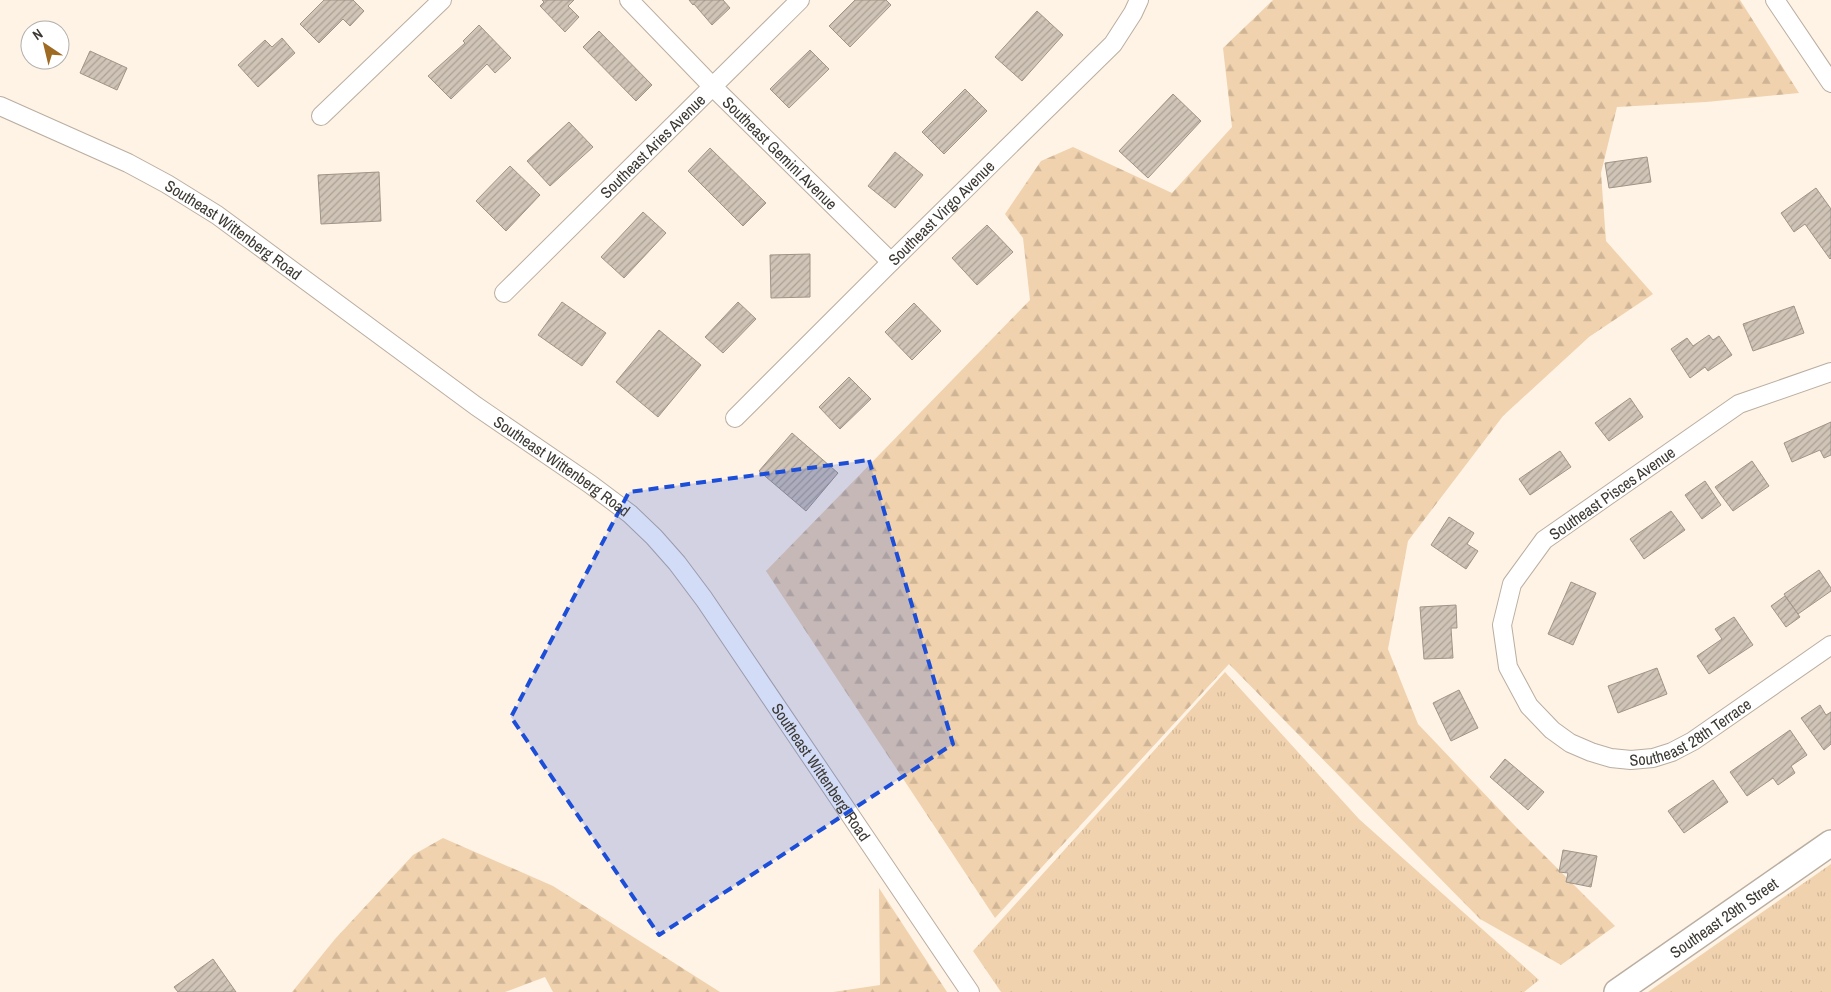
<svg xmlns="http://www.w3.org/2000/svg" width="1831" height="992" font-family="'Archivo Narrow',sans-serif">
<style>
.grass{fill:url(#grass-tufts)}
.forest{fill:url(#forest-firs)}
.building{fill:url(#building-hatch);stroke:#9f9488}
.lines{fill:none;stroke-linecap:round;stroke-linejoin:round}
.street-casing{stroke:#baaea1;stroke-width:20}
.secondary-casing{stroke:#baaea1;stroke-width:28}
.street{stroke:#fff;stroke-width:18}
.secondary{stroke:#fff;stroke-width:25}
.marked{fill:#1d4ed8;fill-opacity:0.2;stroke:#1d4ed8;stroke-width:4;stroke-dasharray:10 6;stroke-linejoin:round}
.labels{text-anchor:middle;stroke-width:4.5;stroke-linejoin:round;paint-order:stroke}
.street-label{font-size:16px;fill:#3c3832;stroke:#fff}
</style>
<defs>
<pattern id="grass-tufts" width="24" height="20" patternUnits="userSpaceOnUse" patternTransform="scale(1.25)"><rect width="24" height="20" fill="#f0d2ae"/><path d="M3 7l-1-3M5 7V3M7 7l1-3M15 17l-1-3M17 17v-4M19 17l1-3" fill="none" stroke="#cfb596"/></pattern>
<pattern id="forest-firs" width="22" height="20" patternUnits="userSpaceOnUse" patternTransform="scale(1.25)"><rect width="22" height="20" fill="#f0d2ae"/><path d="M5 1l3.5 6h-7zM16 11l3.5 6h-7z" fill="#cfb596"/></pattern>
<pattern id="building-hatch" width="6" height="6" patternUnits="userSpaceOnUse" patternTransform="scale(1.25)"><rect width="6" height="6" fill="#d0c4b7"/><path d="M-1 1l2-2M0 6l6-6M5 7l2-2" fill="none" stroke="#aaa095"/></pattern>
</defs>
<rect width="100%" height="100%" fill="#fff3e5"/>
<g class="grass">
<polygon points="1225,672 1359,819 1539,980 1524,992 1001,992 973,951"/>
<polygon points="1831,864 1831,992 1648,992"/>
</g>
<g class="forest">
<polygon points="1273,0 1740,0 1799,93 1706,102 1617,107 1601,173 1606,241 1653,294 1589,337 1503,416 1408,541 1388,649 1418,724 1517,828 1615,926 1561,965 1480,919 1229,664 995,918 766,571 1030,300 1023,238 1005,214 1041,161 1073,147 1172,193 1232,127 1223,48"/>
<polygon points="443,838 553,886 720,992 553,992 545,977 505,992 292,992 335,939 413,855"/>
<polygon points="879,888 947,992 833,992 880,985"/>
</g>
<g class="building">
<polygon points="324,0 353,0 364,11 350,26 343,19 319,43 300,24"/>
<polygon points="542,0 574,0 568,6 579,17 565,32 540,6 544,2"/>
<polygon points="689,0 723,0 730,8 712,25 694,4 693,5"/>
<polygon points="855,0 886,0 891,5 850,47 829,26"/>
<polygon points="1037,11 1063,35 1022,81 995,57"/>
<polygon points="479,25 511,58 495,73 487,64 451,99 428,76 465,43 463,41"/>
<polygon points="599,31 652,85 636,101 583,47"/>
<polygon points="282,38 295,53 258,87 238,65 265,40 272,47"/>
<polygon points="810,50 829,69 789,108 770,89"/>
<polygon points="90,51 127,68 117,90 80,73"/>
<polygon points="965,89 987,111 944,154 922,132"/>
<polygon points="1173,94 1201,121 1148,178 1119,151"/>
<polygon points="569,122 593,147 550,186 527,161"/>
<polygon points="710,148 766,203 743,226 688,171"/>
<polygon points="895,152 923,175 895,208 868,186"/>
<polygon points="1647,157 1651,182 1609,188 1605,163"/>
<polygon points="510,166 540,195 506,231 476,201"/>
<polygon points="379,172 381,221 321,224 318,175"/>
<polygon points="1816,188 1831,209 1831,258 1830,259 1805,224 1794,232 1781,213"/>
<polygon points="643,212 666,233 624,278 601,257"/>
<polygon points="987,225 1013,252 977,285 952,258"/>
<polygon points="810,254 810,297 771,298 770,255"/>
<polygon points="562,302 606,333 582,366 538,335"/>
<polygon points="738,302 756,319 723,353 705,337"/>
<polygon points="914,303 941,331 912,360 885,332"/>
<polygon points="1794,306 1804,333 1753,351 1743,324"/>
<polygon points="659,330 701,365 658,417 616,382"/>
<polygon points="1709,335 1713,340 1719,336 1732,355 1708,371 1705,367 1690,378 1671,349 1687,338 1693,346"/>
<polygon points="849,377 871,399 840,429 819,407"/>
<polygon points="1630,398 1643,417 1609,441 1595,423"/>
<polygon points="1831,422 1831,455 1824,458 1820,450 1792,462 1784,443"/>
<polygon points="792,433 838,473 806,511 759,471"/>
<polygon points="1560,451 1571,467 1530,495 1519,479"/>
<polygon points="1752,461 1769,486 1733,511 1715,487"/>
<polygon points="1705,481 1721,505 1702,519 1685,495"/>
<polygon points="1671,511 1685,530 1644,559 1630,539"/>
<polygon points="1449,517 1474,533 1467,544 1478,551 1466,569 1431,545"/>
<polygon points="1819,570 1831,588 1831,591 1798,614 1784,594"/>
<polygon points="1571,582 1596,593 1573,645 1548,634"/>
<polygon points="1785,596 1800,617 1786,627 1771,606"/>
<polygon points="1456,605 1457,628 1451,628 1453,658 1424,659 1420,607"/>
<polygon points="1734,617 1753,645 1709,674 1697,656 1722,639 1715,629"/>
<polygon points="1657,668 1667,694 1618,713 1608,686"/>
<polygon points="1459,690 1478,728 1451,741 1433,703"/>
<polygon points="1820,705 1826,715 1831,712 1831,744 1824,750 1801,718"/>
<polygon points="1790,730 1807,755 1791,766 1795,773 1778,785 1773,778 1747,796 1730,772"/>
<polygon points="1505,759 1544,792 1528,810 1490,777"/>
<polygon points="1713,780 1728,802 1684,833 1668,811"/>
<polygon points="1563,850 1597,856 1591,887 1566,882 1568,873 1559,872"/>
<polygon points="213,959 236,992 178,992 174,987"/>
</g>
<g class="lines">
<g class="street-casing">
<g id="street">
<path id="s1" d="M629,0L712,86L891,262"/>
<polyline points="1775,0 1831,83"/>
<path id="s2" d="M0,106L128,163L167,184L217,215L476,406L590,484L630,514L654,537L677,563L704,599L970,992"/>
<polyline points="321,116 442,0"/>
<path id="s3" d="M504,293L800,0"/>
<path id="s4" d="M1831,372L1739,404L1544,540L1512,584L1502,625L1508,667L1529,706L1552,730L1570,743L1591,752L1611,758L1631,760L1653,758L1672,752L1693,741L1831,645"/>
<path id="s5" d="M735,418L891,262L1113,44L1133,13L1139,0"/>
</g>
</g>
<g class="secondary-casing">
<g id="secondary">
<path id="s6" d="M1617,992L1831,843"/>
</g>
</g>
<use href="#street" class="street"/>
<use href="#secondary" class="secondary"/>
</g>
<path class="marked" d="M869,460L953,744L659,935L511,717L629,492Z"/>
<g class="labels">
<g class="street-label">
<text dy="6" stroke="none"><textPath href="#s3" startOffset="209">Southeast Aries Avenue</textPath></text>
<text dy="6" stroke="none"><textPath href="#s1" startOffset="215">Southeast Gemini Avenue</textPath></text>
<text dy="6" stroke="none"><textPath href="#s5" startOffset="291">Southeast Virgo Avenue</textPath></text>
<text dy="6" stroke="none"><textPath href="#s2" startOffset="265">Southeast Wittenberg Road</textPath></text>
<text dy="6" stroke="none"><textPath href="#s2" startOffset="670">Southeast Wittenberg Road</textPath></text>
<text transform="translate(1612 493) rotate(-35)" y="6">Southeast Pisces Avenue</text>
<text dy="6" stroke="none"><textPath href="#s4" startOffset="704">Southeast 28th Terrace</textPath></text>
<text dy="6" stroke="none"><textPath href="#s2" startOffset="1075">Southeast Wittenberg Road</textPath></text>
<text dy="6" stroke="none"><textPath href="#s6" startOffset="130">Southeast 29th Street</textPath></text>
</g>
</g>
<g transform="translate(45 45) rotate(325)"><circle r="24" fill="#ffffff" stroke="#b1afad"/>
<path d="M0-4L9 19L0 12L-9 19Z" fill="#9f6b22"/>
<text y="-8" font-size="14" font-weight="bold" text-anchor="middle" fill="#3c3832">N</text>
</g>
</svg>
